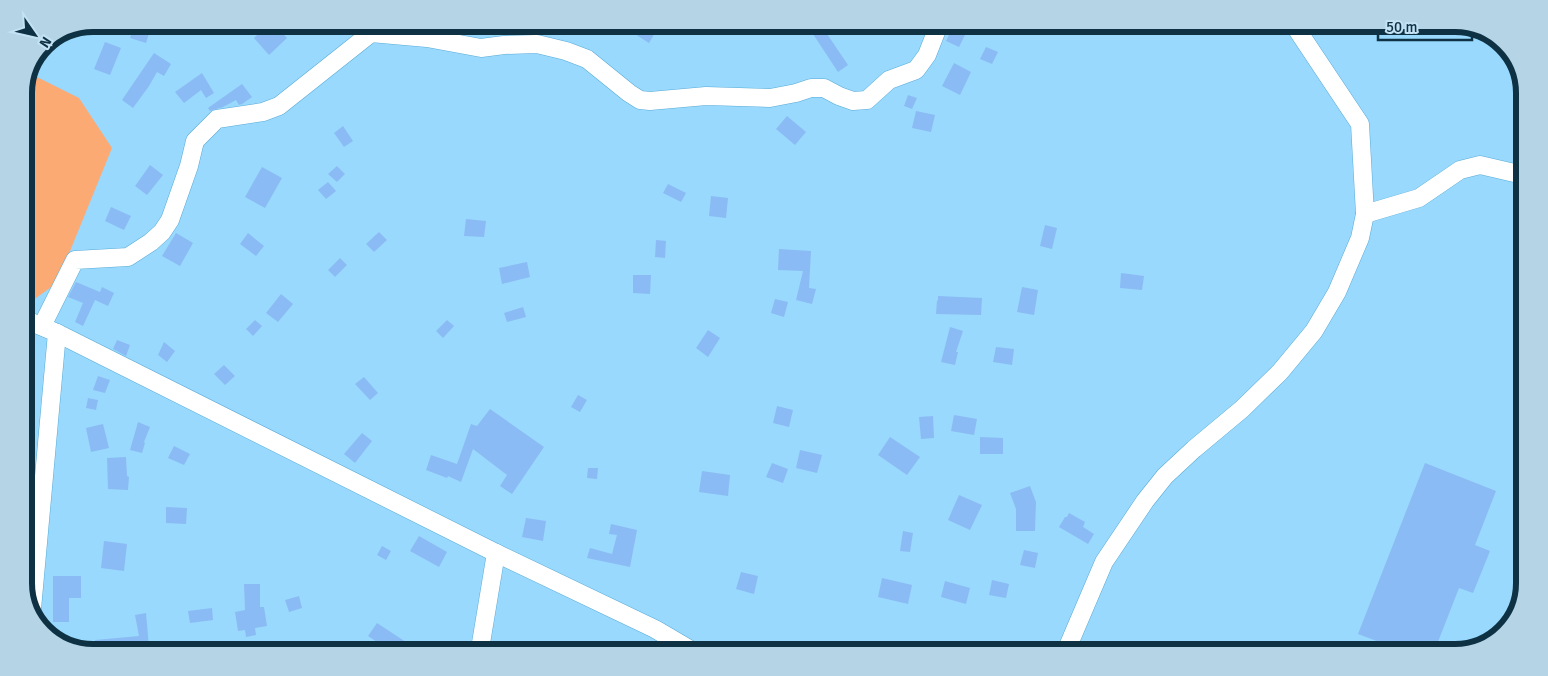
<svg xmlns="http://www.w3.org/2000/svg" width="1548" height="676" font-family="Signika,sans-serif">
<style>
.green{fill:#fbaa74}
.building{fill:#8bbbf4}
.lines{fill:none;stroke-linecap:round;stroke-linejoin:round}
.minor-casing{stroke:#58abd7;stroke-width:19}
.minor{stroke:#fff;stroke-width:18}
.rim{fill:none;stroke:#0e3244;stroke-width:6}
</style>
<rect width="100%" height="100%" fill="#99d9fd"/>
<polygon class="green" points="31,74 79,98 112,148 57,283 26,305 24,304 24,89"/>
<g class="building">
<polygon points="268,24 274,24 287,38 269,55 254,38"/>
<polygon points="134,25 150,30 146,43 130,38"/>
<polygon points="626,26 644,26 655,33 649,43 638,36"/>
<polygon points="953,27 969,27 959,47 946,41"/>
<polygon points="823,28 848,65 838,72 813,34"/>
<polygon points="105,42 121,48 110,75 94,69"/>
<polygon points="986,47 998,52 992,64 980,59"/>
<polygon points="154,53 171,64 164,76 157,72 149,86 133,108 122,100"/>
<polygon points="954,63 971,72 960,95 942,86"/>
<polygon points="202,73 214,93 206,98 201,90 184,103 175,92"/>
<polygon points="242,84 252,97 242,104 239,105 236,100 223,107 210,111 208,108"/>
<polygon points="908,95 917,98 912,109 904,106"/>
<polygon points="916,111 935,115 931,132 912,128"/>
<polygon points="787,116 806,132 795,145 776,129"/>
<polygon points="343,126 353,141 344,147 334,133"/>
<polygon points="150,165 163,175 147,195 135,186"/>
<polygon points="337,166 345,174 337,182 328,174"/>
<polygon points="262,167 282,178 265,208 245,197"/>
<polygon points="328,182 336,191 326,199 318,190"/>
<polygon points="668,184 686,193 681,202 663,193"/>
<polygon points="711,196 728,198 726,218 709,216"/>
<polygon points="111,207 131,216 124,230 105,221"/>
<polygon points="466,219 486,221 484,237 464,236"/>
<polygon points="1045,225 1057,228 1052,249 1040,246"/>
<polygon points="379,232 387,240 374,252 366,244"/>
<polygon points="176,233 193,243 180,266 162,256"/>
<polygon points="248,233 264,246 256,256 240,244"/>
<polygon points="656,240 666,241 665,258 655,257"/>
<polygon points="779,249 811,251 809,288 816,289 812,304 796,300 803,271 778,270"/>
<polygon points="340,258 347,265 335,277 328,270"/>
<polygon points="527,262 530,277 502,284 499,268"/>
<polygon points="1121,273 1144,276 1142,290 1120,288"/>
<polygon points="633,275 651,275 650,294 633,293"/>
<polygon points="76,282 100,292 102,287 114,293 108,306 95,300 83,326 75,322 83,303 68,297"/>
<polygon points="1022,287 1038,290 1034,315 1017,312"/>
<polygon points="281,294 293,304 278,322 266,313"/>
<polygon points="938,296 982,298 981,315 936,314 937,300 938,301"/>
<polygon points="775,299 788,302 784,317 771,313"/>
<polygon points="523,307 526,317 507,322 504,313"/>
<polygon points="255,320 262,326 253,336 246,329"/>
<polygon points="447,320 454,326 443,338 436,331"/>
<polygon points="950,327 963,331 956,352 958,352 955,365 941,362"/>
<polygon points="708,330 720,338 708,357 696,348"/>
<polygon points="117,340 130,345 126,356 113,349"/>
<polygon points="164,342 175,351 167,362 158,355"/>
<polygon points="996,347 1014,349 1012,365 993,362"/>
<polygon points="224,365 235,376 225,385 214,374"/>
<polygon points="98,376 110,380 105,393 93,390"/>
<polygon points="364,377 378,393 370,400 355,384"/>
<polygon points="578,395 587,400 580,412 571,407"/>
<polygon points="88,398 98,400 96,410 86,408"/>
<polygon points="777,406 793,410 789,427 773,423"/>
<polygon points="490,409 544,447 512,494 500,486 507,475 473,449 461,482 448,476 447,478 426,470 431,455 457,464 471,424 477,426"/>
<polygon points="954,415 977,419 974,435 951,431"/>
<polygon points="933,416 934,438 921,439 919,417"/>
<polygon points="138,422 150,427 144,442 145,443 142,453 130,450"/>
<polygon points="103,424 109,448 91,452 86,428"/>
<polygon points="362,433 372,441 355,463 344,454"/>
<polygon points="890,437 920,457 907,475 878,455"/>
<polygon points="980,437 1003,438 1003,454 980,454"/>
<polygon points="174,446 190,454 184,465 168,458"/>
<polygon points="800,450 822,455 817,473 796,468"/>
<polygon points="126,457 127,476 129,477 128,490 108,489 107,458"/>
<polygon points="772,463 788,469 783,483 766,477"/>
<polygon points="1425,463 1496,491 1475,545 1490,551 1473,593 1459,588 1434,652 1406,652 1358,634"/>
<polygon points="588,468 598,468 597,479 587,478"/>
<polygon points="702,471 730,475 728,496 699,492"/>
<polygon points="1030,486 1036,502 1035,531 1016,531 1016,509 1010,493"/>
<polygon points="959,495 982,505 970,530 948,520"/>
<polygon points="166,507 187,508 186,524 166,523"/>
<polygon points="1069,513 1085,522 1083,527 1094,534 1088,544 1059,527 1065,517 1067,517"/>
<polygon points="526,518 546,521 543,541 522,537"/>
<polygon points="611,524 637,530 630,567 587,558 590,548 612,554 617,535 609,534"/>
<polygon points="903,531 913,533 910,552 900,551"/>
<polygon points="419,536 447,552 439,567 410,551"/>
<polygon points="104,541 127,544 124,571 101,568"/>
<polygon points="382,546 391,551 386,560 377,555"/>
<polygon points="1024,550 1038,553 1035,568 1020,565"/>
<polygon points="741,572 758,576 754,594 736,589"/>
<polygon points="53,576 81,576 81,598 69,598 69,622 53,622"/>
<polygon points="882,578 912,585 908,604 878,597"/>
<polygon points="992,580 1009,584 1006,598 989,595"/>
<polygon points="945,581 970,588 966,604 941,597"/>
<polygon points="244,584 260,584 260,607 264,607 267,626 255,628 256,635 246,637 245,630 238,631 235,612 245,610"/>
<polygon points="299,596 302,608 289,612 285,600"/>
<polygon points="212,608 213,620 190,623 188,611"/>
<polygon points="146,613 149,647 96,647 95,640 139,636 135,615"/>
<polygon points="377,623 415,648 386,648 368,636"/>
</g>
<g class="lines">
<g class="minor-casing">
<g id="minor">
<polyline points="1365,214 1419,198 1460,170 1480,165 1523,175"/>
<polyline points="24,319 57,333 32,609"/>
<polyline points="42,326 75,260 128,257 151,242 162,232 170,220 189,166 195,141 217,119 263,112 279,106 371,33 427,38 481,48 504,45 537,44 566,51 587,59 629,93 640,100 650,101 706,96 770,98 796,93 811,88 824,88 839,96 853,101 867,100 889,80 916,70 927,55 938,27"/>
<polyline points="57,333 496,553 655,629 689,649"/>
<polyline points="480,649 496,553"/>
<polyline points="1066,651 1104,562 1145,501 1165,476 1194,449 1242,409 1280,372 1314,331 1337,292 1360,238 1365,214 1360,124 1298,31 1299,28"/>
</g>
</g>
<use href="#minor" class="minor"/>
</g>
<path d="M0 0H1548V676H0ZM93 32H1455A61 61 0 0 1 1516 93V583A61 61 0 0 1 1455 644H93A61 61 0 0 1 32 583V93A61 61 0 0 1 93 32Z" fill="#b5d4e6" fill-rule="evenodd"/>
<path class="rim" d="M93 32H1455A61 61 0 0 1 1516 93V583A61 61 0 0 1 1455 644H93A61 61 0 0 1 32 583V93A61 61 0 0 1 93 32Z"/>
<g transform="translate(35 35) rotate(124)" stroke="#c3e2f4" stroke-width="4" paint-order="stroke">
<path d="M0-4L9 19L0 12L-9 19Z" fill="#0e3244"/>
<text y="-8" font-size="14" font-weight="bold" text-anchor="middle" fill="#0e3244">N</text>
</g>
<path d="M1378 32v8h94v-8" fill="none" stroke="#0e3244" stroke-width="2.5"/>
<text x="1386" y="32" font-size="15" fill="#0e3244" stroke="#c3e2f4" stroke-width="4" paint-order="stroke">50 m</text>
</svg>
